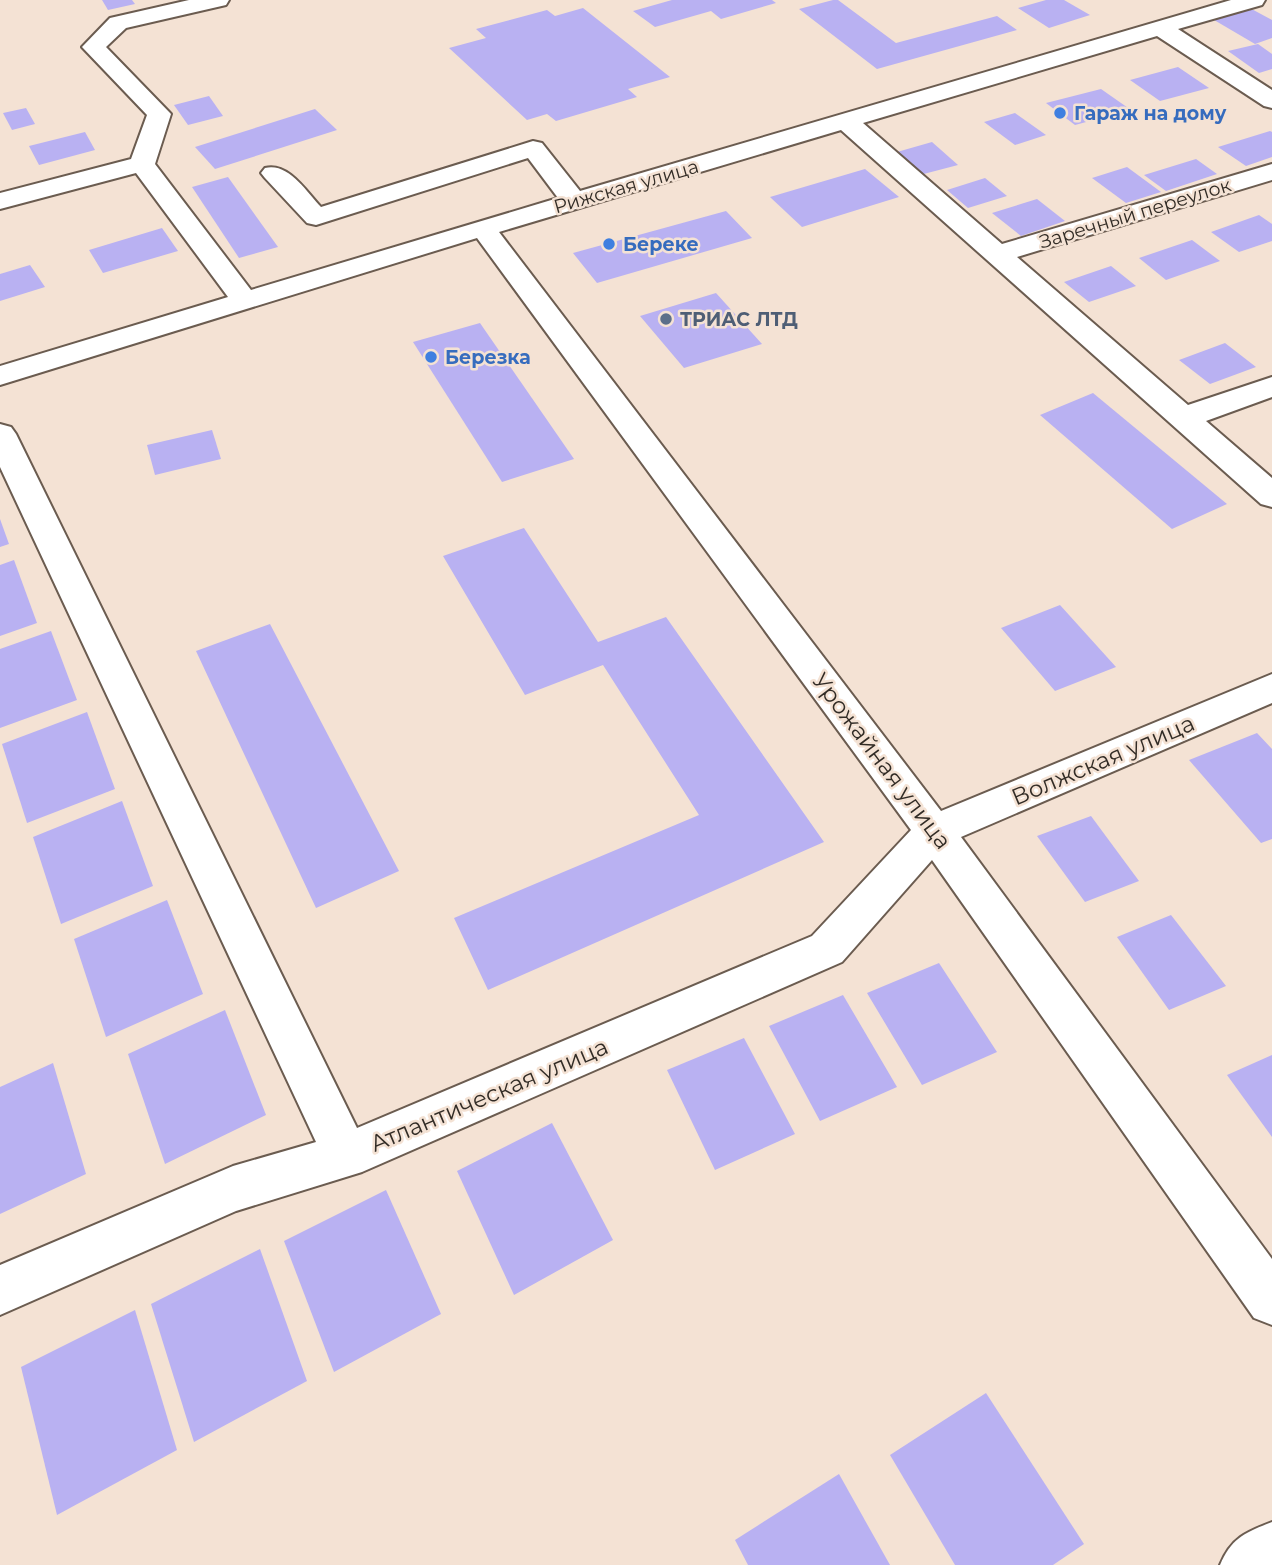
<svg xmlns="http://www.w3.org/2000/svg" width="1272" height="1565" font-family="Montserrat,sans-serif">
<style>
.building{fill:#b9b1f2}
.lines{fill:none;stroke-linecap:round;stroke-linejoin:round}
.minor-casing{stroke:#6b5c50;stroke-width:4}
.minor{fill:#fff;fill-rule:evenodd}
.shop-dot{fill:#3f7fe0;stroke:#f4e2d4;stroke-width:2.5}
.service-dot{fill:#5c6f8a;stroke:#f4e2d4;stroke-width:2.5}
.labels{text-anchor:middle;stroke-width:5;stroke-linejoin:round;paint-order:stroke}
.far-shop-label{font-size:19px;font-weight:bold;fill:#366cbe;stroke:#f4e2d4;text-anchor:start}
.far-street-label{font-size:19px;fill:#322c26;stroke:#f4e2d4}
.far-service-label{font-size:19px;font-weight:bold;fill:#4e5e75;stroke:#f4e2d4;text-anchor:start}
.street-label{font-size:23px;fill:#322c26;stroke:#f4e2d4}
</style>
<rect width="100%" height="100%" fill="#f4e2d4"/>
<g class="building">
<polygon points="102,0 132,0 135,4 108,10"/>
<polygon points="672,0 772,0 776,3 721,19 711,11 655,27 633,11"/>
<polygon points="833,0 838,0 896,43 997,16 1017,30 877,69 799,9"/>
<polygon points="1046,0 1064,0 1090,15 1049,28 1018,8"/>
<polygon points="1246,6 1272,20 1272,38 1255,44 1209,17"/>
<polygon points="583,8 670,77 628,89 637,97 556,121 547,114 527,120 449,48 486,38 476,29 547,10 555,16"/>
<polygon points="1258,44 1272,54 1272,69 1259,73 1228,51"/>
<polygon points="1178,67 1209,88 1160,101 1130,80"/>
<polygon points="1101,89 1131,110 1075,125 1046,103"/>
<polygon points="209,96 223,116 188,125 174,105"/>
<polygon points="26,108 35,124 12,130 3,113"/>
<polygon points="315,109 337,130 215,169 195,147"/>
<polygon points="1015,113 1046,135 1015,145 984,122"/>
<polygon points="1270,131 1272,132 1272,157 1246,166 1218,147"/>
<polygon points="85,132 95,150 39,165 29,146"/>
<polygon points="932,142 958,165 916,176 890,154"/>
<polygon points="1196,159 1217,174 1166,191 1144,175"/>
<polygon points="1127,167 1161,192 1126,203 1092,178"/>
<polygon points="865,169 899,197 802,227 770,197"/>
<polygon points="228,177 278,247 239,258 192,187"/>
<polygon points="985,178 1007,196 968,208 947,190"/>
<polygon points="1037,199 1065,221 1021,236 992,213"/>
<polygon points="726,211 752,238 597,283 573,253"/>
<polygon points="1259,215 1272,224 1272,241 1239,252 1211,232"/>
<polygon points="162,228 178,251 103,273 89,250"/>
<polygon points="1192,240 1220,261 1166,280 1139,258"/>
<polygon points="30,265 45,287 0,301 0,274"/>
<polygon points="1111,266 1136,286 1089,302 1064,282"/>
<polygon points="716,293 762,344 684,368 640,316"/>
<polygon points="480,323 574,459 502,482 413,342"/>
<polygon points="1225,343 1256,367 1210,384 1179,360"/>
<polygon points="1093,393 1227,504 1172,529 1040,415"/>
<polygon points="212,430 221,459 155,475 147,445"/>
<polygon points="0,519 9,544 0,547"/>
<polygon points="524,528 598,642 666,617 824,842 488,990 454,918 699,815 603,665 525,695 443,556"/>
<polygon points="14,560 37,623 0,636 0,565"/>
<polygon points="1060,605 1116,667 1055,691 1001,628"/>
<polygon points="270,624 399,871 316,908 196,651"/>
<polygon points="51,631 77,700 0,728 0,649"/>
<polygon points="87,712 115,789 27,823 2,744"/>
<polygon points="1257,733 1272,749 1272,839 1261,843 1189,760"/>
<polygon points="122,801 153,886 61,924 33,837"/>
<polygon points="1091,816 1139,881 1085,902 1037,836"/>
<polygon points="167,900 203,994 106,1037 74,939"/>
<polygon points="1171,915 1226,986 1169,1010 1117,937"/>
<polygon points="939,963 997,1052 922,1085 867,993"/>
<polygon points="843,995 897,1087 820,1121 769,1026"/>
<polygon points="225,1010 266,1115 165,1164 128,1054"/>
<polygon points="744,1038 795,1134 715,1170 667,1070"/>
<polygon points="1272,1055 1272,1137 1227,1075"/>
<polygon points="53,1063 86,1174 0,1214 0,1087"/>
<polygon points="552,1123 613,1240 514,1295 457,1171"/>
<polygon points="386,1190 441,1314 334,1372 284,1241"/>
<polygon points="260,1249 307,1381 194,1442 151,1304"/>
<polygon points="135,1310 177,1450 57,1515 21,1367"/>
<polygon points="986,1393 1084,1544 1053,1565 955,1565 890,1455"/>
<polygon points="839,1474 890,1565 748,1565 735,1540"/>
</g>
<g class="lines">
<g class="minor-casing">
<g id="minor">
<path d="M189,0H229L226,5L126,28L106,47L171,114L155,164L251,290L558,198L528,158L316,225L307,223L265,178L261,173L265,168C288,162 306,191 321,207L533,141L542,143L580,191L1231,0H1265L1262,5L1178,29L1272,90V108L1264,106L1157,36L863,123L1002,244L1272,164V180L1017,257L1188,405L1272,377V397L1206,421L1272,478V507L1261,504L841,130L499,232L941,811L1272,674V703L961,837L1272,1259V1325L1254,1318L932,860L842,962L362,1172L236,1211L0,1315V1265L233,1166L316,1142L0,467V424L11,427L16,434L357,1128L812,936L911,830L477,238L0,385V366L228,297L136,173L0,209V193L131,159L147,115L82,47L110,18Z"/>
<path d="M1272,1522V1565H1220C1231,1538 1246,1532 1272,1522Z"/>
</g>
</g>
<use href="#minor" class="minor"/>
</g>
<g class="shop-dot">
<circle cx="1060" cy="113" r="7"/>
<circle cx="609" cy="244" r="7"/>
<circle cx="431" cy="357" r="7"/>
</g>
<circle class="service-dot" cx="666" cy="319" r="7"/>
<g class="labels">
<g class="far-shop-label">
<text x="1074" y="120">Гараж на дому</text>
<text x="623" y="251">Береке</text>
<text x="445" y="364">Березка</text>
</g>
<g class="far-street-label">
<text transform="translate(626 186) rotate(-16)" y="7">Рижская улица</text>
<text transform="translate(1135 213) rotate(-17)" y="7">Заречный переулок</text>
</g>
<g class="far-service-label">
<text x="680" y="326">ТРИАС ЛТД</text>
</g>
<g class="street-label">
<text transform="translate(1103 760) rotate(-23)" y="8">Волжская улица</text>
<text transform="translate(882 761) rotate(53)" y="8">Урожайная улица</text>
<text transform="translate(489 1095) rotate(-23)" y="8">Атлантическая улица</text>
</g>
</g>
</svg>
